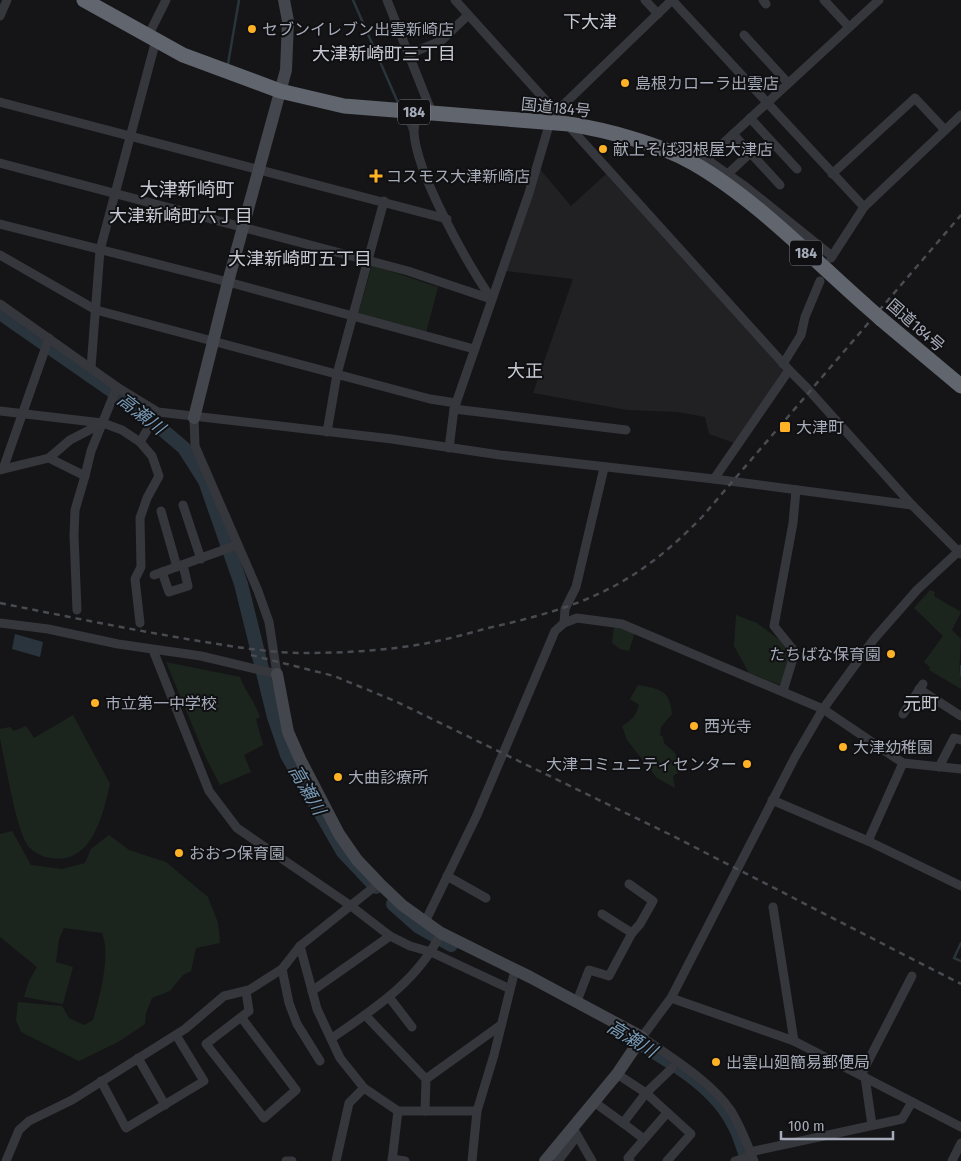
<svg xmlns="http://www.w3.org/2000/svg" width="961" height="1161" font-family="'Fira Sans Condensed','Noto Sans JP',sans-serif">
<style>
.built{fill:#212124}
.green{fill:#1c251d}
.water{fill:#2a343c}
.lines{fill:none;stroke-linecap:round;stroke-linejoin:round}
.stream{stroke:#2a343c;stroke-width:2.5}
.river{stroke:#2a343c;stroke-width:14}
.street{stroke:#35373c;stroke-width:9}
.secondary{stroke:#43464c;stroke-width:12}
.highway{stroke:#61656e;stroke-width:15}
.rail{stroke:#484b51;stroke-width:2.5;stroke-dasharray:6 5;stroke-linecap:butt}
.highway-bridge{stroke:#61656e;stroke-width:15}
.poi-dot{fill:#ffb225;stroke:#101012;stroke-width:2}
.labels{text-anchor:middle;stroke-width:4;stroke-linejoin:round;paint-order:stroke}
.shield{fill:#101012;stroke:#787c86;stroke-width:1}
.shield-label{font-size:15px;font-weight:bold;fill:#a5abb8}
.poi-label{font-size:16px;fill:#a5abb8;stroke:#101012;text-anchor:start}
.street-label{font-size:16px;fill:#a5abb8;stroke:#101012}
.neighbourhood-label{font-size:18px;fill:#c7cad4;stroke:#101012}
.water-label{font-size:18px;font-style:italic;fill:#799bb7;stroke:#101012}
.quarter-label{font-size:19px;fill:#c7cad4;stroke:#101012}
</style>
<rect width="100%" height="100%" fill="#151517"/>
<polygon class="built" points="539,168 571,206 606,174 784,371 734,443 709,434 705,417 678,412 627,410 533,393 573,279 505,271"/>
<g class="green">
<polygon points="372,265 438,287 426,333 358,314"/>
<polygon points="930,590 935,592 934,596 961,612 952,630 961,639 959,673 961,676 961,689 929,670 930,667 924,662 943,636 914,608"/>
<polygon points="736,615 757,623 794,651 783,686 749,673 734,646"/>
<polygon points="614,625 635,632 629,651 620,649 612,643"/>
<path d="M166,662L240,677C245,691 255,702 260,717L256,719L263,745L244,755L251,772L220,785L205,756Z"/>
<path d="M638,685C659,689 670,689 672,714L661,727L660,735L663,737L664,743L675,753L683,769L673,776L675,788L657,778L627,740L622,726C632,720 636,716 639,705L630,699Z"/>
<path d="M73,715L110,784C103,815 92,865 51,858C42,857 34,853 28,846C15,826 6,764 0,739V729L10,727L14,731L26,726L34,738Z"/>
<path d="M12,831L31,865L62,869L85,863L91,849L109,835L129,850L166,862L208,897L218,923L220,943L196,948L191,971L183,975L170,991L152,998L146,1013L145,1024L118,1042L79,1061L21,1032L16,1020L18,1002L62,1006L69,1018L84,1025L93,1020C100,997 111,954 102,933L64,928L59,939L56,962L73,967L63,1004L24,997L29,981L37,967L0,937V834Z"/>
</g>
<polygon class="water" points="15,634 43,642 40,657 12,649"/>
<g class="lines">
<g class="stream">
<polyline points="353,0 399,105"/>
<polyline points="228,64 239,0"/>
<polyline points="405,116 410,130"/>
<polyline points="961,666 961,675"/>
<polyline points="961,943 954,958 961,961"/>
</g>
<g class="river">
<polyline points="0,313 138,409 184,448 205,481 241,584 274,717 287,755 343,852 376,887"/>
<polyline points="393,904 419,927 451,945"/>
<path d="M627,1036C665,1059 713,1083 734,1125C740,1136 743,1149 748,1161"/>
</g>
<g class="street">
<polyline points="387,0 432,113"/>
<polyline points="455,0 789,370 807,388 912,505 961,554"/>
<polyline points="645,0 658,14"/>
<polyline points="672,0 864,207 961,115"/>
<polyline points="763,0 766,4"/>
<polyline points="824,0 849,27"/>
<polyline points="0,16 7,0"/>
<polyline points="744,35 788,83"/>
<polyline points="148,36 166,0"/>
<polyline points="409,54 441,41 468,15"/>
<polyline points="0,102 447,219"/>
<polyline points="557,111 672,0"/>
<path d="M417,113C416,119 414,126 414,132C416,173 467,263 491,298"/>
<polyline points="750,118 797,169"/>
<polyline points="733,134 780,185"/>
<polyline points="706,159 746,187 832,256"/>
<polyline points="692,162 696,159 706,159 879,0"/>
<polyline points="0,163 408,271 491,299"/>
<polyline points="730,172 750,153"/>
<polyline points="832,174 915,98 945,130"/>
<polyline points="0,224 228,282 474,349"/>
<polyline points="0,255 96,310 430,399 456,403"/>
<polyline points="831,258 864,207"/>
<polyline points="0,304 117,387 158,412 392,439 500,455 714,479 912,505"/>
<polyline points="783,364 801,335 805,317 820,281"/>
<polyline points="91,368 100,250 156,40"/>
<polyline points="454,409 626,430"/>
<polyline points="0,411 102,423"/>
<polyline points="327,432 337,374 384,201"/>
<polyline points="449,448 454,409 529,193 550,122"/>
<polyline points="49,458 85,476 91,451 117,387"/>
<polyline points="3,469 49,338"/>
<polyline points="0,470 49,458 70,440 103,423 122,430 140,442 158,412"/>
<polyline points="714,479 789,370"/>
<polyline points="183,505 201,559"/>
<polyline points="161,511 177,567"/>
<polyline points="162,572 169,592 188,586 183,565"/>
<polyline points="154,575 237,545"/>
<polyline points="77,610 74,535 75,510 85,476"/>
<polyline points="0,623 48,629 118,644 201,656 277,674 269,622 258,591 195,446 194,418"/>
<polyline points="140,623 135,579 141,567 140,518 147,498 159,476 152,456 140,442"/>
<polyline points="564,623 565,609 576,587 604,468"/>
<polyline points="153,650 209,791 237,828 351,906 390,936 410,946 431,952 510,989"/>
<polyline points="919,689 961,716"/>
<polyline points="783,691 795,652 774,626 793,523 796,490"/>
<polyline points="903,714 923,684"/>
<polyline points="939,767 954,738 961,740"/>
<polyline points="772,800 868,841 961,886"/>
<polyline points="868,841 903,763"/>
<polyline points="447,876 486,898"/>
<polyline points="629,884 653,901 640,924 632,933"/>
<polyline points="773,907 794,1041"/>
<polyline points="425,922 477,815 555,631 564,623 577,618 622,624 823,709 903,763 961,769"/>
<polyline points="300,946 317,1009 340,1058 364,1088 398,1111 477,1111"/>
<polyline points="282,969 289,1003 297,1024 320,1061"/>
<polyline points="312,991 390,936"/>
<polyline points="389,997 412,1027"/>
<polyline points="671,998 794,1041 961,1127"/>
<polyline points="577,1001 589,970 609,976 632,933 602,914"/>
<polyline points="365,1015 426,1079 425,1111"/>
<polyline points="241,1017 296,1090 264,1118 206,1044 249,1011 246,991"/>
<path d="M332,1038C374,1009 418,981 441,933"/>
<polyline points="138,1058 165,1105"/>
<polyline points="617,1074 646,1093 672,1068"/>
<polyline points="861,1075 912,976"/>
<polyline points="865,1077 872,1125"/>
<polyline points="426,1079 501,1025"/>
<polyline points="101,1081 126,1128 204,1081 176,1035"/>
<polyline points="594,1102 623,1123 646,1093 691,1134 667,1161"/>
<polyline points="623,1123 644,1139"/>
<polyline points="573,1128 592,1161"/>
<polyline points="750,1152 902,1119 912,1102"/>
<polyline points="392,1159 405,1161"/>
<polyline points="6,1161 19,1130 29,1121 72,1100 185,1029 224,996 249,990 282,969 300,946 379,883"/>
<polyline points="286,1161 292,1161"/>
<polyline points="336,1161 349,1103 364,1088"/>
<polyline points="392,1161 398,1111"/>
<polyline points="472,1161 477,1111 494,1055 515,970"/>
<polyline points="558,1161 577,1136"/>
<polyline points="630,1161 628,1158 667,1113"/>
<polyline points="735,1161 752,1156"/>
<path d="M754,1161C747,1144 741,1127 731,1111C712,1082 670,1057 642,1037L671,998L795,757L823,709L874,639L917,590L961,549"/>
<polyline points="952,1161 961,1143"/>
</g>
<g class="secondary">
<polyline points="194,418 228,282 286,70 288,21 284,0"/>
<polyline points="277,674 288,732 300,759 339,834 357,860 379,883 402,905 441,933 530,977 642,1037 617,1074 545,1161"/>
</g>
<g class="highway">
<path d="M84,0L183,55L280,91L344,106L569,124C606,130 660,144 693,163C753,197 812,258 864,304"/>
<polyline points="881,319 961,386"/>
</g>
<g class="rail">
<path d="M0,603C64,616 128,629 193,640C230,646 268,653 305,653C347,653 393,650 433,642C452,638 470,633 488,628C582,607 634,587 702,517L961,215"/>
<polyline points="251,655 334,676 395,701 669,834 961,984"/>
</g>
<polyline class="highway-bridge" points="864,304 881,319"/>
</g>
<g class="poi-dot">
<circle cx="252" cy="29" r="5"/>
<circle cx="625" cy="83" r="5"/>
<circle cx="603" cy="149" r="5"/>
<path d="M373.5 168.5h5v5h5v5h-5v5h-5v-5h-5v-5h5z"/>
<rect x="779" y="421" width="12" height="12" rx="2.5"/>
<circle cx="891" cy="654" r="5"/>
<circle cx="95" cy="703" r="5"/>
<circle cx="694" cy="726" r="5"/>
<circle cx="843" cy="747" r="5"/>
<circle cx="747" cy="764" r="5"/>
<circle cx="338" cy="777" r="5"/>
<circle cx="179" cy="853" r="5"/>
<circle cx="716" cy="1062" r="5"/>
</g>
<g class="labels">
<g class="shield">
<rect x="398" y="99.5" width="32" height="25" rx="4"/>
<rect x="790" y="240.5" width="32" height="25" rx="4"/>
</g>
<g class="shield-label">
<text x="414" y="117">184</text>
<text x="806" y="258">184</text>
</g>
<g class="poi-label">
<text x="262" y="35">セブンイレブン出雲新崎店</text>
<text x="635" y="89">島根カローラ出雲店</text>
<text x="613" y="155">献上そば羽根屋大津店</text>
<text x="386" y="182">コスモス大津新崎店</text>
<text x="796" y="433">大津町</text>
<text x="881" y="660" text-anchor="end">たちばな保育園</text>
<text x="105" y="709">市立第一中学校</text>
<text x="704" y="732">西光寺</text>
<text x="853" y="753">大津幼稚園</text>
<text x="737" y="770" text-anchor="end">大津コミュニティセンター</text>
<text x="348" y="783">大曲診療所</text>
<text x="189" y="859">おおつ保育園</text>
<text x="726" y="1068">出雲山廻簡易郵便局</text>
</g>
<g class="street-label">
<text transform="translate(556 107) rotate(6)" y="6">国道184号</text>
<text transform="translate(916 325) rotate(41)" y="6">国道184号</text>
</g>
<g class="neighbourhood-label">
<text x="590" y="28">下大津</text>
<text x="384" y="60">大津新崎町三丁目</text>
<text x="181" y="222">大津新崎町六丁目</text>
<text x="300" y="265">大津新崎町五丁目</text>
<text x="525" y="377">大正</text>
<text x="921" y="710">元町</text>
</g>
<g class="water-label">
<text transform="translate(141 414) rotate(38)" y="6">高瀬川</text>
<text transform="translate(307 790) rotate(60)" y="6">高瀬川</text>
<text transform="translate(632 1039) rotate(31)" y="6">高瀬川</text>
</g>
<g class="quarter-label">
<text x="187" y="196">大津新崎町</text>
</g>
</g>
<path d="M781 1131v8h112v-8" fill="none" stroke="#a5abb8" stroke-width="2.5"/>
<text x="788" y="1131" font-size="15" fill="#a5abb8" stroke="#101012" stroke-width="4" paint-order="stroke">100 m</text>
</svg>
